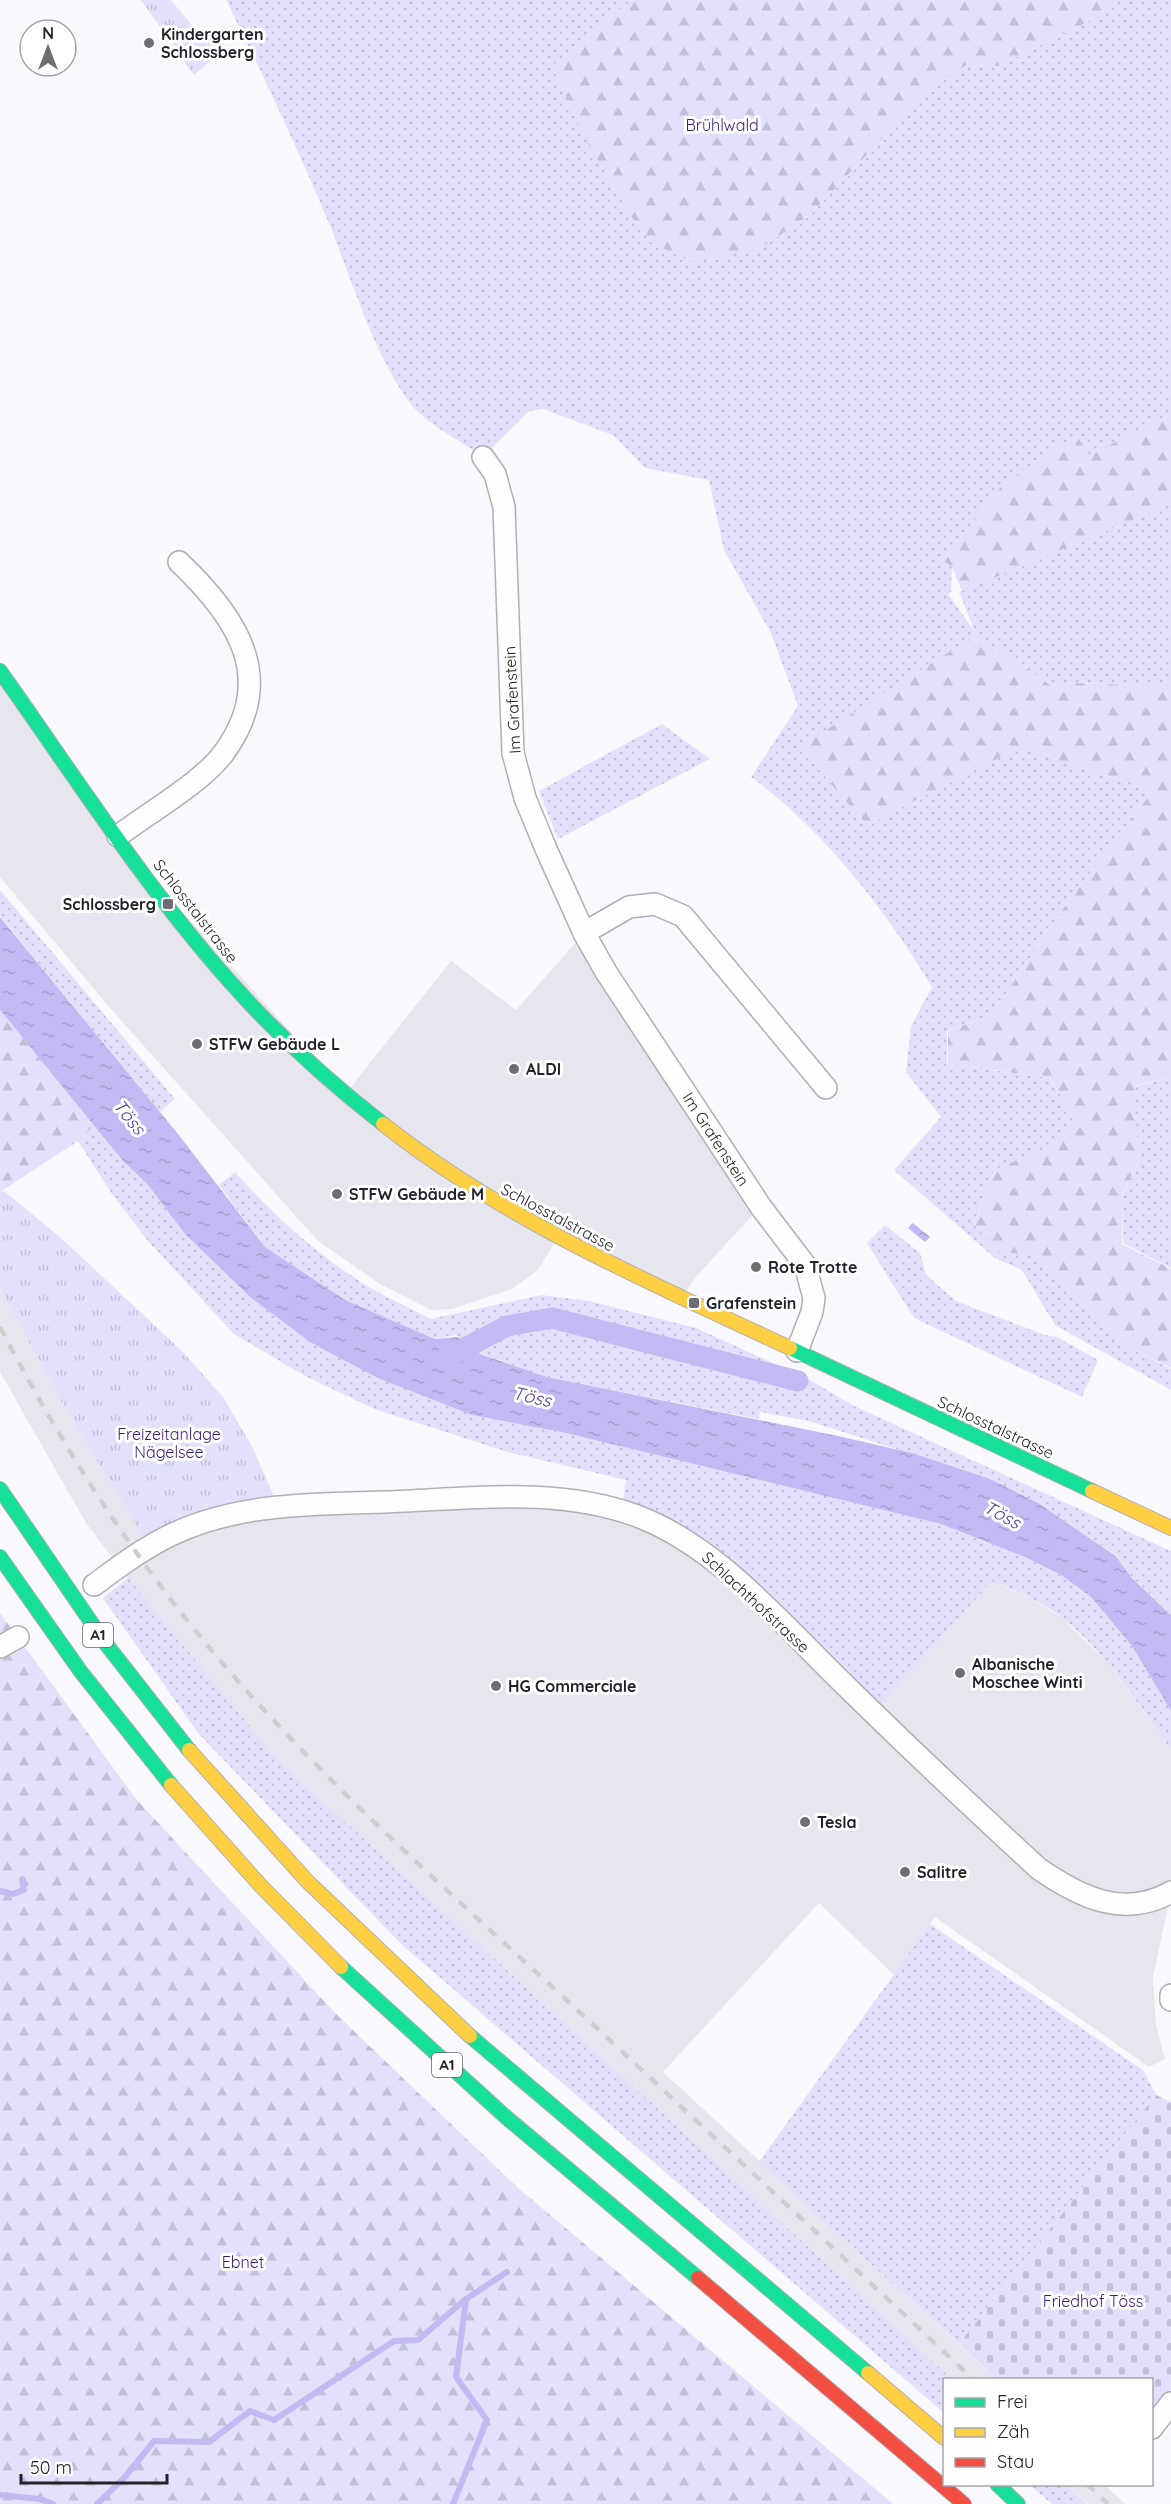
<svg xmlns="http://www.w3.org/2000/svg" width="1171" height="2504" font-family="Quicksand,sans-serif">
<style>
.built{fill:#e7e6ef}
.grass{fill:url(#grass-dots)}
.forest{fill:url(#forest-firs)}
.cemetery{fill:url(#cemetery-stones)}
.park{fill:url(#park-tufts)}
.water{fill:url(#water-ripples)}
.lines{fill:none;stroke-linecap:round;stroke-linejoin:round}
.stream{stroke:#c3baf4;stroke-width:6}
.canal{stroke:#c3baf4;stroke-width:21}
.street-casing{stroke:#afafb5;stroke-width:24}
.fast-casing{stroke:#afafb5;stroke-width:16}
.slow-casing{stroke:#afafb5;stroke-width:16}
.jam-casing{stroke:#afafb5;stroke-width:16}
.street{stroke:#fefeff;stroke-width:21}
.fast{stroke:#16e098;stroke-width:14}
.slow{stroke:#ffcf43;stroke-width:14}
.jam{stroke:#f24e42;stroke-width:14}
.rail{stroke:#cecdcf;stroke-width:4.5;stroke-dasharray:10 10;stroke-linecap:butt}
.poi-dot{fill:#6e6d74;stroke:#fff;stroke-width:2}
.labels{text-anchor:middle;stroke-width:6;stroke-linejoin:round;paint-order:stroke}
.shield{fill:#fff;stroke:#65646a;stroke-width:1.5}
.shield-label{font-size:15px;font-weight:bold;fill:#23222a}
.poi-label{font-size:16px;font-weight:bold;fill:#23222a;stroke:#fff;text-anchor:start}
.park-label{font-size:16px;fill:#3b1e7a;stroke:#fff}
.street-label{font-size:16px;fill:#23222a;stroke:#fff}
.water-label{font-size:18px;font-style:italic;fill:#533b98;stroke:#fff}
</style>
<defs>
<pattern id="grass-dots" width="8" height="8" patternUnits="userSpaceOnUse" patternTransform="scale(1.5)"><rect width="8" height="8" fill="#e3e0fc"/><path d="M2 2h.1M6 6h.1" fill="none" stroke="#c2c0d8" stroke-width="1.8" stroke-linecap="round"/></pattern>
<pattern id="forest-firs" width="22" height="20" patternUnits="userSpaceOnUse" patternTransform="scale(1.5)"><rect width="22" height="20" fill="#e3e0fc"/><path d="M5 1l3.5 6h-7zM16 11l3.5 6h-7z" fill="#c2c0d8"/></pattern>
<pattern id="cemetery-stones" width="16" height="16" patternUnits="userSpaceOnUse" patternTransform="scale(1.5)"><rect width="16" height="16" fill="#e3e0fc"/><path d="M2 7V4a2 2 0 0 1 4 0v3zM10 15v-3a2 2 0 0 1 4 0v3z" fill="#c2c0d8"/></pattern>
<pattern id="park-tufts" width="24" height="20" patternUnits="userSpaceOnUse" patternTransform="scale(1.5)"><rect width="24" height="20" fill="#e3e0fc"/><path d="M3 7l-1-3M5 7V3M7 7l1-3M15 17l-1-3M17 17v-4M19 17l1-3" fill="none" stroke="#c2c0d8"/></pattern>
<pattern id="water-ripples" width="26" height="14" patternUnits="userSpaceOnUse" patternTransform="scale(1.5)"><rect width="26" height="14" fill="#c3baf4"/><path d="M2 4q2-2 4 0t4 0M15 11q2-2 4 0t4 0" fill="none" stroke="#a7a0d1"/></pattern>
</defs>
<rect width="100%" height="100%" fill="#f8f8fd"/>
<g class="built">
<polygon points="0,671 134,859 346,1093 451,961 516,1010 584,933 755,1212 696,1277 682,1298 557,1238 538,1270 512,1289 452,1309 431,1310 380,1284 318,1241 110,1008 0,877"/>
<polygon points="0,1289 62,1403 149,1546 204,1522 533,1497 664,1529 873,1713 992,1581 1032,1599 1062,1618 1106,1661 1171,1749 1171,1892 1153,1978 1156,2025 1165,2059 1149,2067 935,1917 894,1975 819,1903 663,2072 996,2379 952,2379 276,1758 138,1592 86,1523 0,1372"/>
<polygon points="1066,2485 1105,2485 1125,2504 1088,2504"/>
</g>
<g class="grass">
<path d="M226,0H632L552,66C581,128 610,189 652,243L761,248L811,214L923,95L966,65L998,66L1089,21L1119,0H1171V414L1090,456L1076,435L1003,484L943,560L952,567L951,592L948,594L975,632L959,592L1171,504V679L1160,686L1077,683L1050,685L976,635L867,825L1021,747L1152,792L1065,906L991,1015L947,1031V1064L1049,1078L1077,1120L1052,1145L994,1170L974,1224L997,1251L1037,1256L1077,1299L1127,1346L1171,1369V1390L1055,1325L1022,1270L995,1258L894,1170L941,1117L906,1072L911,1026L932,987C887,912 822,828 751,777L798,706L771,633L724,550L709,480L645,468L613,435L543,409L529,411L483,457C459,439 424,424 407,399C374,353 352,281 331,228C299,151 263,75 226,0Z"/>
<polygon points="662,724 710,759 558,839 539,791"/>
<polygon points="0,890 175,1099 160,1112 0,916"/>
<polygon points="1171,1077 1171,1268 1123,1243 1122,1196 1139,1162 1133,1087"/>
<path d="M94,1125L123,1161L148,1185L185,1234L250,1297L310,1342L472,1415L566,1433L941,1524L1025,1557L1061,1575L1091,1597L1132,1646L1171,1711V1749C1137,1704 1106,1652 1062,1618C1041,1601 1016,1591 992,1581L873,1713L742,1586L621,1512L626,1480L508,1452L377,1410L305,1376L234,1334L148,1241L112,1194L78,1141Z"/>
<path d="M235,1172C272,1214 313,1251 361,1282C382,1296 407,1306 430,1319L541,1295L589,1301L696,1328L810,1380L854,1406L1171,1551V1614L1132,1577L1116,1555L1038,1503L990,1479L809,1421L760,1412L759,1419L547,1377L479,1353V1349L456,1335L435,1339L346,1301L265,1247L219,1185Z"/>
<polygon points="885,1225 920,1253 926,1275 956,1301 1045,1335 1057,1337 1098,1360 1082,1397 914,1318 867,1243"/>
<polygon points="128,1578 276,1758 952,2379 944,2380 944,2413 400,1943 198,1733 103,1598"/>
<polygon points="930,1924 1144,2071 1156,2095 959,2344 759,2162"/>
<polygon points="1029,2485 1066,2485 1087,2504 1052,2504"/>
</g>
<g class="forest">
<polygon points="632,0 1119,0 1089,21 998,66 966,65 923,95 811,214 761,248 691,262 652,243 631,216 589,145 552,66"/>
<polygon points="1171,414 1171,504 962,591 952,567 943,560 1003,484 1076,435 1090,455"/>
<polygon points="976,635 1050,685 1077,683 1159,686 1171,679 1171,1077 1134,1086 1139,1162 1122,1195 1122,1244 1171,1269 1171,1368 1127,1346 1077,1299 1037,1256 997,1251 974,1225 994,1170 1052,1145 1076,1120 1050,1078 948,1064 948,1031 991,1015 1065,906 1152,792 1021,747 867,825 799,747"/>
<polygon points="0,1010 94,1125 78,1141 0,1192"/>
<polygon points="0,1613 136,1799 337,2015 517,2187 893,2504 0,2504"/>
</g>
<polygon class="cemetery" points="1156,2095 1171,2102 1171,2403 1152,2428 1152,2380 996,2379 959,2344"/>
<g class="park">
<polygon points="141,0 171,0 204,40 214,33 227,48 194,75"/>
<polygon points="4,1191 61,1238 182,1351 223,1397 252,1446 278,1506 149,1546 62,1403 0,1289 0,1192"/>
</g>
<g class="water">
<polygon points="0,917 178,1134 265,1247 345,1300 435,1339 458,1337 477,1348 480,1354 547,1377 838,1436 912,1453 990,1479 1038,1503 1116,1556 1132,1578 1171,1615 1171,1711 1132,1646 1091,1597 1061,1575 1025,1557 941,1524 566,1433 472,1415 378,1378 310,1342 250,1297 185,1234 148,1185 123,1161 0,1010"/>
<polygon points="913,1223 930,1237 925,1242 908,1228"/>
</g>
<g class="lines">
<g class="stream">
<polyline points="0,1891 13,1894 24,1890 22,1879"/>
<polyline points="0,2495 40,2499 53,2504"/>
<polyline points="97,2504 124,2478 154,2441 209,2442 250,2411 274,2420 394,2341 418,2340 466,2299"/>
<polyline points="453,2504 487,2420 456,2377 466,2299 507,2272"/>
</g>
<polyline class="canal" points="446,1358 507,1326 552,1318 798,1381"/>
<g class="street-casing">
<g id="street">
<polyline points="483,457 495,474 504,507 513,753 525,798 546,849 584,933 606,972 761,1207 805,1265 814,1298 812,1312 797,1351"/>
<path d="M118,836C148,813 201,783 223,754C279,679 237,617 179,562"/>
<polyline points="584,933 629,907 655,904 683,916 826,1088"/>
<path d="M94,1585C120,1566 145,1547 173,1534C239,1503 314,1504 385,1502C469,1499 557,1486 637,1516C720,1547 787,1630 850,1690C912,1751 975,1810 1039,1869C1080,1897 1124,1919 1171,1892"/>
<polyline points="0,1647 18,1637"/>
<polyline points="1171,1995 1171,2000"/>
<polyline points="1152,2428 1171,2403"/>
</g>
</g>
<g class="fast-casing">
<g id="fast">
<path d="M0,671C78,781 151,896 242,995C286,1043 333,1085 383,1124"/>
<polyline points="790,1348 1092,1491"/>
<polyline points="0,1489 106,1644 189,1750"/>
<polyline points="0,1557 81,1672 171,1785"/>
<polyline points="341,1967 507,2118 698,2278"/>
<polyline points="470,2036 868,2373"/>
<polyline points="997,2484 1018,2504"/>
</g>
</g>
<g class="slow-casing">
<g id="slow">
<path d="M383,1124C506,1221 649,1282 790,1348"/>
<polyline points="1092,1491 1171,1528"/>
<polyline points="189,1750 308,1882 470,2036"/>
<polyline points="171,1785 260,1885 341,1967"/>
<polyline points="868,2373 944,2438"/>
</g>
</g>
<g class="jam-casing">
<polyline id="jam" points="698,2278 964,2504"/>
</g>
<use href="#street" class="street"/>
<use href="#fast" class="fast"/>
<use href="#slow" class="slow"/>
<use href="#jam" class="jam"/>
<g class="rail">
<path d="M0,1327C66,1454 143,1574 238,1681C340,1797 458,1900 571,2004C705,2129 840,2254 974,2380"/>
<polyline points="1087,2484 1108,2504"/>
</g>
</g>
<g class="poi-dot">
<circle cx="149" cy="43" r="6"/>
<rect x="162" y="898" width="12" height="12" rx="3"/>
<circle cx="197" cy="1044" r="6"/>
<circle cx="514" cy="1069" r="6"/>
<circle cx="337" cy="1194" r="6"/>
<circle cx="756" cy="1267" r="6"/>
<rect x="688" y="1297" width="12" height="12" rx="3"/>
<circle cx="960" cy="1673" r="6"/>
<circle cx="496" cy="1686" r="6"/>
<circle cx="805" cy="1822" r="6"/>
<circle cx="905" cy="1872" r="6"/>
</g>
<g class="labels">
<g class="shield">
<rect x="83" y="1623" width="30" height="24" rx="4.5"/>
<rect x="432" y="2053" width="30" height="24" rx="4.5"/>
</g>
<g class="shield-label">
<text x="98" y="1640">A1</text>
<text x="447" y="2070">A1</text>
</g>
<g class="poi-label">
<text x="161" y="40">Kindergarten<tspan x="161" dy="18">Schlossberg</tspan></text>
<text x="156" y="910" text-anchor="end">Schlossberg</text>
<text x="209" y="1050">STFW Gebäude L</text>
<text x="526" y="1075">ALDI</text>
<text x="349" y="1200">STFW Gebäude M</text>
<text x="768" y="1273">Rote Trotte</text>
<text x="706" y="1309">Grafenstein</text>
<text x="972" y="1670">Albanische<tspan x="972" dy="18">Moschee Winti</tspan></text>
<text x="508" y="1692">HG Commerciale</text>
<text x="817" y="1828">Tesla</text>
<text x="917" y="1878">Salitre</text>
</g>
<g class="park-label">
<text x="722" y="131">Brühlwald</text>
<text x="169" y="1440">Freizeitanlage<tspan x="169" dy="18">Nägelsee</tspan></text>
<text x="243" y="2268">Ebnet</text>
<text x="1093" y="2307">Friedhof Töss</text>
</g>
<g class="street-label">
<text transform="translate(512 700) rotate(-93)" y="6">Im Grafenstein</text>
<text transform="translate(196 911) rotate(52)" y="6">Schlosstalstrasse</text>
<text transform="translate(716 1139) rotate(57)" y="6">Im Grafenstein</text>
<text transform="translate(558 1217) rotate(28)" y="6">Schlosstalstrasse</text>
<text transform="translate(996 1427) rotate(25)" y="6">Schlosstalstrasse</text>
<text transform="translate(756 1602) rotate(43)" y="6">Schlachthofstrasse</text>
</g>
<g class="water-label">
<text transform="translate(129 1117) rotate(51)" y="6">Töss</text>
<text transform="translate(532 1397) rotate(13)" y="6">Töss</text>
<text transform="translate(1002 1515) rotate(28)" y="6">Töss</text>
</g>
</g>
<rect x="943" y="2378" width="210" height="108" fill="#ffffff" stroke="#a7a7aa" stroke-width="1.5"/>
<rect x="955" y="2398" width="30" height="9" fill="#16e098" stroke="#a7a7aa" stroke-width="1.5"/>
<text x="997" y="2408" font-size="18" fill="#23222a">Frei</text>
<rect x="955" y="2428" width="30" height="9" fill="#ffcf43" stroke="#a7a7aa" stroke-width="1.5"/>
<text x="997" y="2438" font-size="18" fill="#23222a">Zäh</text>
<rect x="955" y="2458" width="30" height="9" fill="#f24e42" stroke="#a7a7aa" stroke-width="1.5"/>
<text x="997" y="2468" font-size="18" fill="#23222a">Stau</text>
<g transform="translate(48 48)"><circle r="28" fill="#ffffff" stroke="#a7a7aa" stroke-width="1.5"/>
<path d="M0-4.5L10 22L0 15L-10 22Z" fill="#6e6d74"/>
<text y="-9" font-size="16" font-weight="bold" text-anchor="middle" fill="#23222a">N</text>
</g>
<path d="M21 2474v9h146v-9" fill="none" stroke="#23222a" stroke-width="3"/>
<text x="30" y="2474" font-size="18" fill="#23222a" stroke="#ffffff" stroke-width="4.5" paint-order="stroke">50 m</text>
</svg>
